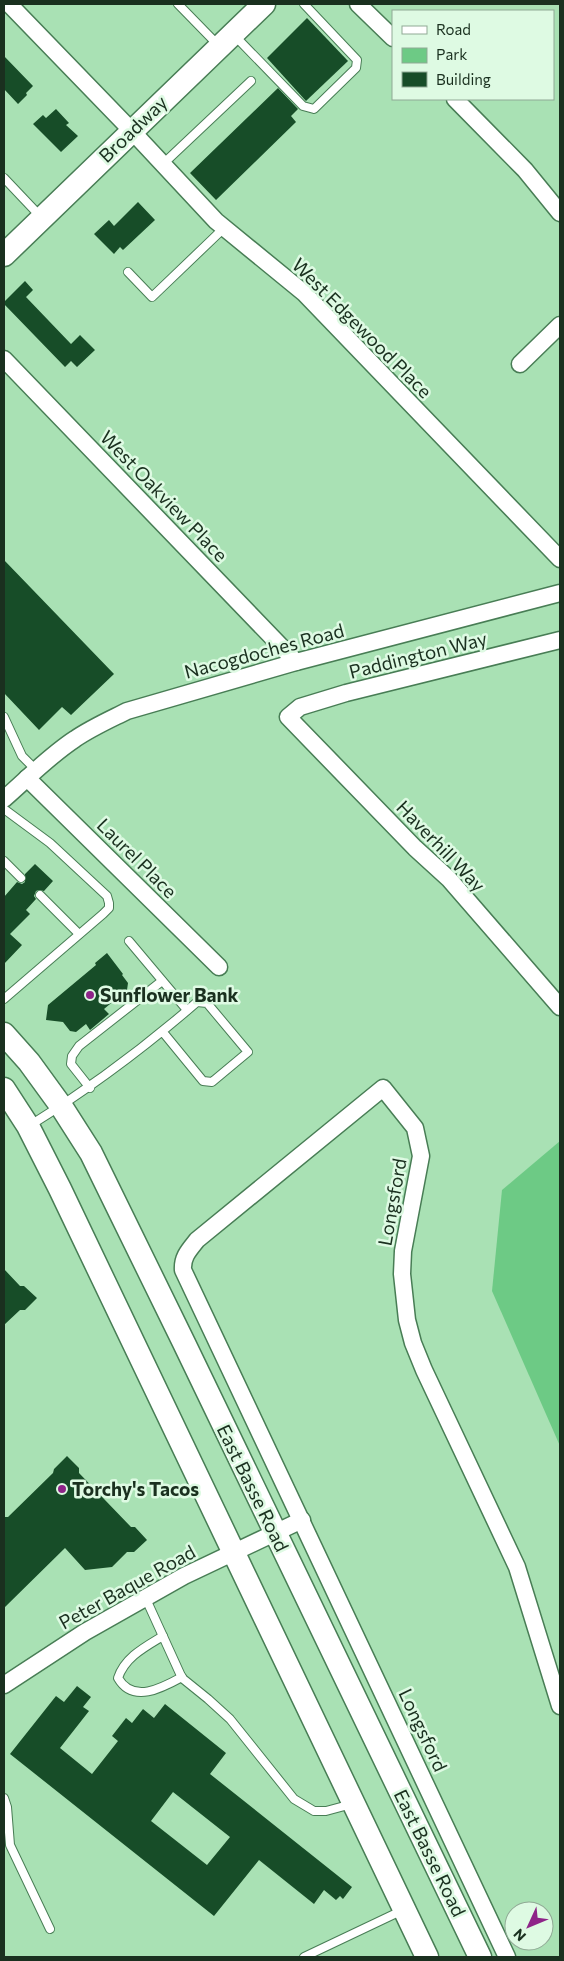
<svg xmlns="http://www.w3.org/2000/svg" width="564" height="1961" font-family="Commissioner,sans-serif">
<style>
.green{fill:#6dca85}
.building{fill:#174d28;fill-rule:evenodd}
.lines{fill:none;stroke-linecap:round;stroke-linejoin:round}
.service-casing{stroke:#487d55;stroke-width:10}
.minor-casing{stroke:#487d55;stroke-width:19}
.secondary-casing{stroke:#487d55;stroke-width:25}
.service{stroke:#fff;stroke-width:8}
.minor{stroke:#fff;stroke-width:16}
.secondary{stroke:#fff;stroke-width:22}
.poi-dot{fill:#8e2488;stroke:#defae3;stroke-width:2}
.labels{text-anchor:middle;stroke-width:5;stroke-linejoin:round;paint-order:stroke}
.street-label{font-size:19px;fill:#1a301f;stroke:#defae3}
.poi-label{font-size:19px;font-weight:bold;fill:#1a301f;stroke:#defae3;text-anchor:start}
</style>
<rect width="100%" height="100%" fill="#a9e1b4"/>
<polygon class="green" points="560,1141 560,1446 492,1291 502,1190"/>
<g class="building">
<polygon points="307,18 348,61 306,101 267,58"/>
<polygon points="4,56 33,86 26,93 27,95 18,104 4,89"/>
<polygon points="278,88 298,109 291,116 296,122 216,200 190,173"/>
<polygon points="56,109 69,123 66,125 78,136 61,152 33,124 43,115 46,118"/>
<polygon points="138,202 155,220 123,250 120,247 114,254 94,234 109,220 114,226"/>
<polygon points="25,281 33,290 26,297 71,344 80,335 95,350 77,367 71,361 65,367 4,304 4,302"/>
<polygon points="4,560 114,674 71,715 62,707 39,730 4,693"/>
<polygon points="35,864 53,881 44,891 39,890 36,891 34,896 36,899 26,910 30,914 10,934 22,945 4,964 4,897 17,882 22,884 25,882 25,874"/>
<polygon points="107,953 123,974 122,975 128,983 127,990 104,1009 109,1014 90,1030 86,1024 76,1032 70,1031 63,1022 46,1020 48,1005 96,965 95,963"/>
<polygon points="4,1269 20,1286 24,1286 37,1298 25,1310 20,1310 4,1325"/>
<polygon points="67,1456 79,1468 79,1473 131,1527 135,1527 147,1540 134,1552 127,1552 112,1567 85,1570 65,1548 4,1608 4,1517 8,1517 53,1473 54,1469"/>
<path d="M77,1686L91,1697L83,1707L89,1711L60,1748L92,1774L118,1741L112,1736L126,1718L132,1723L143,1709L154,1718L165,1704L226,1753L210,1774L352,1887L343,1899L340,1896L336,1900L324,1890L314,1904L259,1860L214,1916L10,1754L56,1696L64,1702ZM173,1792L230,1837L207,1865L151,1821Z"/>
</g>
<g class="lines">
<g class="service-casing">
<g id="service">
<polyline points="178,4 218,45"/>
<polyline points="234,35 303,106 314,109 356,68 357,60 304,4"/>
<polyline points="163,164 251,81"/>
<polyline points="4,178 40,216"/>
<polyline points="128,272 152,297 224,228"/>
<polyline points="4,717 22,756 36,770"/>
<polyline points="4,809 50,843 107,896 109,903 109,908 103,914 4,999"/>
<polyline points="4,861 21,878"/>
<polyline points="40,895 79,934"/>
<polyline points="129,941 187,1010"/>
<polyline points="90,1088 71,1064 72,1056 79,1046 162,981"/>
<path d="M29,1126C89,1089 144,1048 197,1002L207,1003L248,1052L212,1082L203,1081L162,1031"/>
<polyline points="146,1599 182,1678 208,1699 230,1719 294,1799 314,1811 326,1811 352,1804"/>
<path d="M163,1636C145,1647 125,1657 118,1678C133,1704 162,1688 182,1677"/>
<polyline points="4,1798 7,1807 10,1845 50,1929"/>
<polyline points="304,1957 403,1910"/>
</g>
</g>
<g class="minor-casing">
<g id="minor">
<polyline points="9,4 131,130 216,221 304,293 560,559"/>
<polyline points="358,4 393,38"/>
<polyline points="455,99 525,170 560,213"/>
<polyline points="4,359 296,662"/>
<polyline points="520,364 560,325"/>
<polyline points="560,640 346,693 300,707 288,717 415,848 449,879 560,1007"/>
<polyline points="27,778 219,967"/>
<path d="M4,799C27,779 49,756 75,739C91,728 109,720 127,711L296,662L560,593"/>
<polyline points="4,1685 85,1632 184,1576 302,1520"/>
<path d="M507,1957L183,1270C182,1257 189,1250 197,1240L383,1088L415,1128L421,1156L403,1251L402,1274L407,1320L413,1343L424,1370L517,1567L560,1706"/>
</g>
</g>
<g class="secondary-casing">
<g id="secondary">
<polyline points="4,255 264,4"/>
<polyline points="4,1034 29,1062 61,1106 91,1153 184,1343 480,1957"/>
<polyline points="4,1089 28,1126 60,1189 427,1957"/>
</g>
</g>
<use href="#service" class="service"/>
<use href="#minor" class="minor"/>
<use href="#secondary" class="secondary"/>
</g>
<g class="poi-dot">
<circle cx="90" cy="995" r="5"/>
<circle cx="62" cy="1489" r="5"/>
</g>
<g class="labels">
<g class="street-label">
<text transform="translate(133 129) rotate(-44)" y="7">Broadway</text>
<text transform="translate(362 328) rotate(45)" y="7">West Edgewood Place</text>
<text transform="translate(164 496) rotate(46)" y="7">West Oakview Place</text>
<text transform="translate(264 651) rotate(-15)" y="7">Nacogdoches Road</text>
<text transform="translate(418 655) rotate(-14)" y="7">Paddington Way</text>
<text transform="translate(441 846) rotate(46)" y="7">Haverhill Way</text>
<text transform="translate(137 858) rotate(45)" y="7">Laurel Place</text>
<text transform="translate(392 1202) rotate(-80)" y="7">Longsford</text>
<text transform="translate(253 1488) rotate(64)" y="7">East Basse Road</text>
<text transform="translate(127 1587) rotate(-29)" y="7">Peter Baque Road</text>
<text transform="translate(423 1730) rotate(65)" y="7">Longsford</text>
<text transform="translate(430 1853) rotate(64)" y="7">East Basse Road</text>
</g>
<g class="poi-label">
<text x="100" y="1002">Sunflower Bank</text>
<text x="72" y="1496">Torchy's Tacos</text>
</g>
</g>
<rect width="564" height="1961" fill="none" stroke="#1a301f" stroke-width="10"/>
<rect x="392" y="10" width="162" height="90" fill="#defae3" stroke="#90a995"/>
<rect x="402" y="26" width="25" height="8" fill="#ffffff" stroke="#90a995"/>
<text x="436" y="35" font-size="15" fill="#1a301f">Road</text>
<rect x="402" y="48" width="25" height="15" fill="#6dca85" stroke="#90a995"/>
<text x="436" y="60" font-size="15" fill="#1a301f">Park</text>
<rect x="402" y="72" width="25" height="15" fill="#174d28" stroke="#90a995"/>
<text x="436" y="85" font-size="15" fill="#1a301f">Building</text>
<g transform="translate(529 1926) rotate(226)"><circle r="24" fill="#defae3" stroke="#90a995"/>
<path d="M0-4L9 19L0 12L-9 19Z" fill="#8e2488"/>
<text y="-8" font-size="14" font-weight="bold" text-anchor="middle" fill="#1a301f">N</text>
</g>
</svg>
